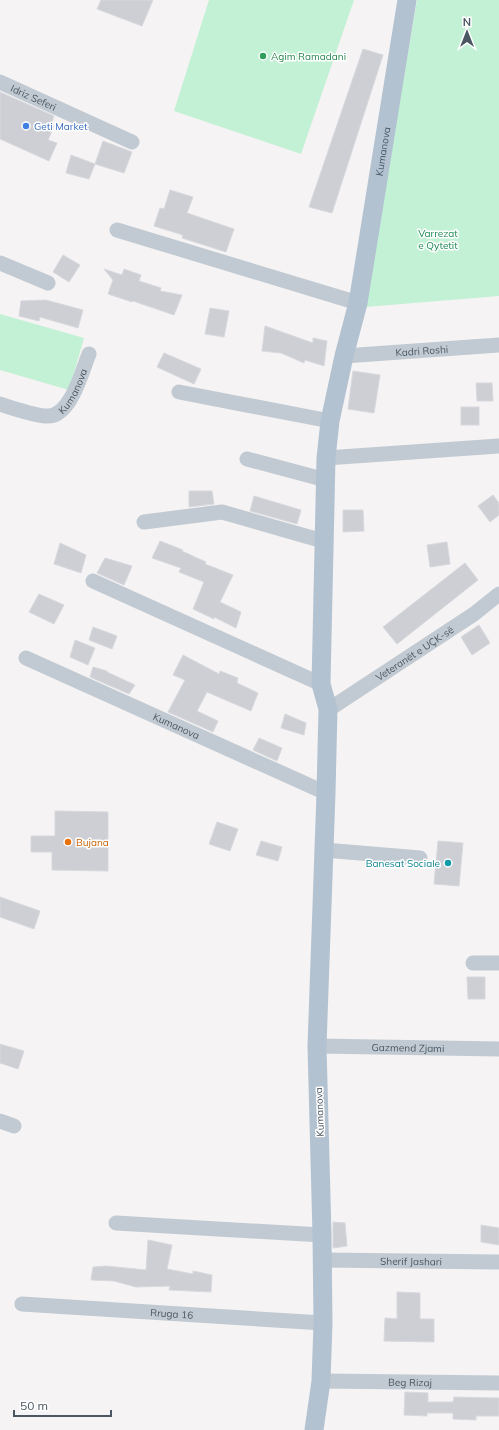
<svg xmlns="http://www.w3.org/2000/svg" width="499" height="1430" font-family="Mulish,sans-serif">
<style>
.green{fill:#c3f1d5}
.building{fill:#cdcfd5;stroke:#d7d9de}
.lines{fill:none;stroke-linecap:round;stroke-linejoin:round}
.minor{stroke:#c1cad2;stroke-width:15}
.major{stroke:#b3c2d1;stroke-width:19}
.leisure-dot{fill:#2e9e5b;stroke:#fff;stroke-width:1.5}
.shop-dot{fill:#3f7fe0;stroke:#fff;stroke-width:1.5}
.food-dot{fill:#e8710a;stroke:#fff;stroke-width:1.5}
.culture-dot{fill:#0f9aa8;stroke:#fff;stroke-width:1.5}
.labels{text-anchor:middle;stroke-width:3;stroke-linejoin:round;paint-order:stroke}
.leisure-label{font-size:10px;fill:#27864d;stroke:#fff;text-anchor:start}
.street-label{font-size:10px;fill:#4a5661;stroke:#fff}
.shop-label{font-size:10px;fill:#366cbe;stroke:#fff;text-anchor:start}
.park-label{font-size:10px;fill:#17864f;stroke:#fff}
.food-label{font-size:10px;fill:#c56008;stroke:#fff;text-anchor:start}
.culture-label{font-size:10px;fill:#0d838f;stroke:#fff;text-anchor:end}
</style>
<rect width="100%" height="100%" fill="#f5f3f3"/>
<g class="green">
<polygon points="209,0 354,0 301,154 174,111"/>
<polygon points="417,0 499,0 499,296 365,307"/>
<polygon points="0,314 84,338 69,390 0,370"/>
</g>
<g class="building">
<polygon points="101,0 153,0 142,26 97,9"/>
<polygon points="363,49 383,55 332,213 309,207"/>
<polygon points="0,92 54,116 51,125 54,126 48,140 57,143 49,161 0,139"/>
<polygon points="103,141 132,152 124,173 95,164"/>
<polygon points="71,155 95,164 89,179 66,173"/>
<polygon points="170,190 193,197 187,213 234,229 226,252 182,238 183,235 154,226 160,208 164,209"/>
<polygon points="63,255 80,265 69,282 53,272"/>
<polygon points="104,269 122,275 124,269 141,275 139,281 161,288 160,291 182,295 174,315 133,301 132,302 108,294 113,280"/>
<polygon points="46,300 83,310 78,328 40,317 39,321 19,316 21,301"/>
<polygon points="210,308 229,311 224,337 205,334"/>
<polygon points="265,326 313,343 313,338 327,341 324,366 305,360 304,363 281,353 262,351"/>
<polygon points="164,353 201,369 194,384 157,367"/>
<polygon points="353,371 380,375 374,413 348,409"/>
<polygon points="476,383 492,383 493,401 477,401"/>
<rect x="461" y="407" width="18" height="18"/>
<polygon points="189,491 212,491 214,504 189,507"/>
<polygon points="493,495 499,503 499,515 490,522 478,506"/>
<polygon points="254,496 301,510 297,524 250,511"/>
<polygon points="343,510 363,510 364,531 343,532"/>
<polygon points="160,541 183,550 182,551 206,562 205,564 233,575 220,602 241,612 236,628 214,617 214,619 193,609 204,582 179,572 181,568 152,558"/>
<polygon points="447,542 450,564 430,567 427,545"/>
<polygon points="60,543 86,555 81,573 54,564"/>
<polygon points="105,558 132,566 124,585 97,573"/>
<polygon points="465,563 478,580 397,644 383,627"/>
<polygon points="39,594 64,605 54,624 29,612"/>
<polygon points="479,625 490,643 472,655 461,637"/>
<polygon points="93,627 117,636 112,649 89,640"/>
<polygon points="75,640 95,648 88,665 70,657"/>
<polygon points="183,655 219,674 220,671 238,678 237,683 258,693 251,711 207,692 197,711 218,721 213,732 168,712 185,680 173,675"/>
<polygon points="93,667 107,671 107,672 135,685 129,694 90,677"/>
<polygon points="285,714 306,723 304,735 281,728"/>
<polygon points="259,738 282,748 277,761 253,750"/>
<polygon points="55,811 108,812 108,871 52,870 52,852 31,852 31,836 55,836"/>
<polygon points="217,822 238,829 230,851 209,844"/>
<polygon points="261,841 282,847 278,861 256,855"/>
<polygon points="438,841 463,843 459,886 434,884"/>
<polygon points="0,897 40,911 34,929 0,917"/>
<polygon points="467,977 485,977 485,999 468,999"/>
<polygon points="0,1044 24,1051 18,1069 0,1063"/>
<polygon points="333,1222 345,1223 347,1246 333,1248"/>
<polygon points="481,1225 499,1228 499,1245 481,1242"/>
<polygon points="148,1240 172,1245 167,1269 193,1274 193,1271 212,1275 211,1292 169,1290 170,1286 136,1287 114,1281 91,1280 93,1267 106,1266 146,1270"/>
<polygon points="397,1292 420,1293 420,1319 434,1319 434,1342 384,1341 385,1318 397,1319"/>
<polygon points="405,1392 428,1393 428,1402 453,1402 454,1397 499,1398 499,1416 476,1416 476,1420 453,1419 453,1413 427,1413 427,1416 404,1415"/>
</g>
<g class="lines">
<g class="minor">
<path id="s1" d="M0,82L132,142"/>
<polyline points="117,230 358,303"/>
<polyline points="0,263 48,283"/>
<path id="s2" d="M344,356L499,345"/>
<polyline points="179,392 330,421"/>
<path id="s3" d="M0,404C12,408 36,416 48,416C71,416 82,371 89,354"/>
<polyline points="326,458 499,446"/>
<polyline points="247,459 326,480"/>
<polyline points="144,522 222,512 323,541"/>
<polyline points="93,581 321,684"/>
<path id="s4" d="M26,658L326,793"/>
<path id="s5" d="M328,709L334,706L474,614L499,594"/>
<polyline points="324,850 420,858"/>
<polyline points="473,963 499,963"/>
<path id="s6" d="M317,1046L499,1049"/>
<polyline points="0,1121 14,1126"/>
<polyline points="116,1223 322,1235"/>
<path id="s7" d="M322,1260L499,1262"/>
<path id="s8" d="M22,1304L323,1323"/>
<path id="s9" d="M321,1381L499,1383"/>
</g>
<path class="major" id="s10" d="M314,1430L321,1381L323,1323L322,1235L317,1046L326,793L328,709L321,684L326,458L330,421L344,356L358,303L407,0"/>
</g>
<circle class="leisure-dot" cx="263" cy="56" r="4"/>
<circle class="shop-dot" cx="26" cy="126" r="4"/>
<circle class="food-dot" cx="68" cy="842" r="4"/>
<circle class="culture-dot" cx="448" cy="863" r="4"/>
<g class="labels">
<g class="leisure-label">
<text x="271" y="60">Agim Ramadani</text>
</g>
<g class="street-label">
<text dy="4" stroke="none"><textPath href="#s1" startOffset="37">Idriz Seferi</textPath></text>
<text dy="4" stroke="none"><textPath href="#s10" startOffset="1286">Kumanova</textPath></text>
<text dy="4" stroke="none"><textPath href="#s2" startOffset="78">Kadri Roshi</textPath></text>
<text dy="4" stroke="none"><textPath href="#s3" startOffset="87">Kumanova</textPath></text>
<text dy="4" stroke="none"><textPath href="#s5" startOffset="103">Veteranët e UÇK-së</textPath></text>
<text dy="4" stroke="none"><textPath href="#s4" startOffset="165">Kumanova</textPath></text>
<text dy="4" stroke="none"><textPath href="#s6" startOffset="91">Gazmend Zjami</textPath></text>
<text transform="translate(319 1112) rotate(-92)" y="4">Kumanova</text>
<text dy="4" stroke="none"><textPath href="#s7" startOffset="89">Sherif Jashari</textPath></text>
<text dy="4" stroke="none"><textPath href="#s8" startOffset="150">Rruga 16</textPath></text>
<text dy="4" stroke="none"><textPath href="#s9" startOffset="89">Beg Rizaj</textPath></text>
</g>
<g class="shop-label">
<text x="34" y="130">Geti Market</text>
</g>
<g class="park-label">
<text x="438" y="237">Varrezat<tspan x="438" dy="12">e Qytetit</tspan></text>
</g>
<g class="food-label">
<text x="76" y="846">Bujana</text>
</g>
<g class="culture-label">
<text x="440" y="867">Banesat Sociale</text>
</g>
</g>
<g transform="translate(467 32)" stroke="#ffffff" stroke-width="3" paint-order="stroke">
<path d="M0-3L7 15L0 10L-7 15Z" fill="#4a5661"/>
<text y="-6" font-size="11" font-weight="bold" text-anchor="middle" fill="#4a5661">N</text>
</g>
<path d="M14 1410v6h97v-6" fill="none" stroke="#4a5661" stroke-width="2"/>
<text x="20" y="1410" font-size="12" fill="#4a5661" stroke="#ffffff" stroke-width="3" paint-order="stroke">50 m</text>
</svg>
